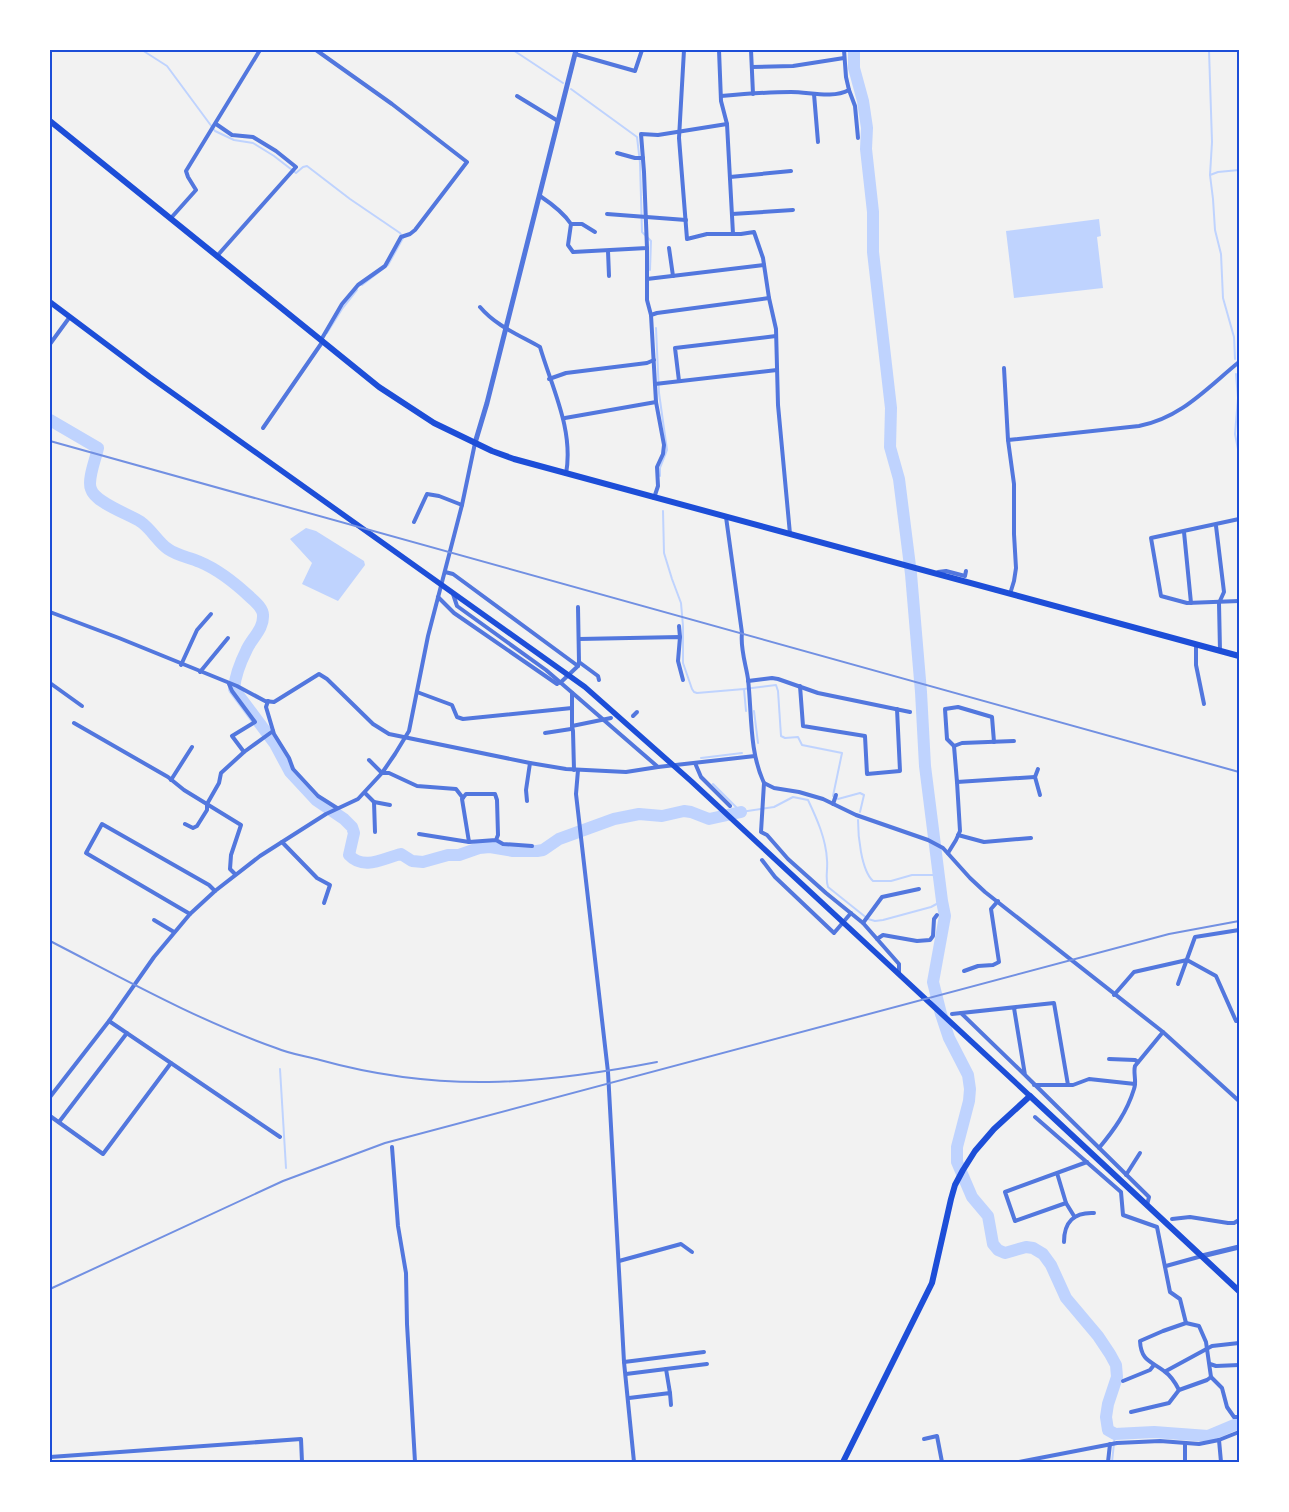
<svg xmlns="http://www.w3.org/2000/svg" width="1289" height="1512" font-family="'Public Sans',sans-serif">
<style>
.water{fill:#bfd3fe}
.lines{fill:none;stroke-linecap:round;stroke-linejoin:round}
.stream{stroke:#bfd3fe;stroke-width:2}
.river{stroke:#bfd3fe;stroke-width:12}
.minor{stroke:#5277de;stroke-width:4}
.tertiary{stroke:#5277de;stroke-width:5}
.secondary{stroke:#1d4ed8;stroke-width:5.5}
.primary{stroke:#1d4ed8;stroke-width:6}
.trunk{stroke:#1d4ed8;stroke-width:6}
.rail{stroke:#7290e2;stroke-width:2}
.neatline{fill:none;stroke:#1d4ed8;stroke-width:2}
</style>
<rect width="100%" height="100%" fill="#f2f2f2"/>
<g class="water">
<polygon points="1099,219 1101,236 1097,237 1103,288 1014,298 1006,231"/>
<polygon points="306,528 316,531 364,561 365,565 338,601 302,584 312,563 290,539"/>
</g>
<g class="lines">
<g class="stream">
<polyline points="142,50 167,66 215,131 234,140 253,143 274,156 296,173 303,167 307,166 350,199 400,233 403,238 388,265 362,285"/>
<polyline points="513,50 563,83"/>
<polyline points="1209,50 1212,142 1210,175 1213,199 1215,230 1221,254 1223,298 1234,337 1235,359"/>
<polyline points="571,89 637,137 640,163 642,232 651,241 650,270"/>
<polyline points="1210,175 1218,172 1239,170"/>
<polyline points="656,328 659,393 667,450 660,468 660,476"/>
<polyline points="327,333 342,309 357,290"/>
<polyline points="1236,374 1238,398 1235,434 1239,454"/>
<polyline points="663,511 664,553 672,579 681,603 683,626 683,663 692,689 694,692 697,693 744,689 746,711"/>
<polyline points="744,689 776,685 778,691 781,736 785,738 798,737 802,745 842,753 833,796 838,799 860,793 864,795 860,812"/>
<polyline points="754,711 758,743"/>
<polyline points="701,758 742,753"/>
<path d="M713,784L741,812L774,807L793,797L808,800C817,819 826,839 827,860C828,870 825,878 828,887L868,919L875,921L883,920L931,907L942,901"/>
<path d="M858,820C858,835 861,870 873,881H891L912,875H939"/>
<polyline points="280,1069 286,1168"/>
<polyline points="1112,1462 1115,1434"/>
</g>
<g class="river">
<polyline points="854,50 854,68 863,101 867,128 866,149 873,212 873,252 891,408 890,447 899,479 911,574 921,692 925,766 942,901 945,916 933,982 941,1014 949,1038 968,1075 970,1089 969,1101 957,1147 957,1162 972,1197 988,1216 993,1244 998,1250 1005,1253 1026,1247 1033,1248 1043,1254 1051,1265 1066,1298 1098,1336 1110,1354 1116,1365 1117,1377 1108,1404 1106,1417 1108,1430 1115,1434 1154,1432 1208,1436 1239,1423"/>
<path d="M50,420L98,448C96,458 87,480 91,489C95,503 129,514 141,522C152,530 158,542 168,549C178,556 189,557 200,562C219,570 235,583 250,597C255,602 263,608 263,615C264,629 252,638 247,649C241,661 235,676 234,689L275,744L290,772L316,800L344,819L352,827L354,833L349,855C364,871 384,858 401,854L412,861L423,862L448,855H459L479,848L490,847L513,851H537L543,850L559,839L614,819L639,814L662,816L684,811L691,812L709,819L741,812"/>
</g>
<g class="minor">
<polyline points="316,50 392,104 467,162 415,230 410,234 401,237 385,266 358,285 353,291 342,304 321,340"/>
<polyline points="684,50 679,138 687,239 707,234 741,234 754,232 763,258 769,298 776,329 778,405 790,534"/>
<polyline points="719,50 721,101 727,124 733,234"/>
<polyline points="751,50 753,94"/>
<polyline points="575,54 635,71 642,50"/>
<polyline points="752,67 793,66 844,58"/>
<polyline points="849,90 855,106 858,138"/>
<polyline points="814,94 818,142"/>
<polyline points="517,96 558,121"/>
<path d="M721,96C744,94 768,92 791,92C810,92 832,99 849,90L846,77L844,50"/>
<polyline points="216,124 232,135 253,137 276,151 296,167 217,256"/>
<polyline points="617,153 635,158 643,158"/>
<polyline points="730,177 791,171"/>
<path d="M540,196C552,204 563,212 571,224L568,245L573,252L647,248L644,172L641,134L658,135L727,124"/>
<polyline points="607,214 686,220"/>
<polyline points="732,214 793,210"/>
<polyline points="171,218 196,190 188,177 186,171 260,50"/>
<polyline points="571,224 582,224 595,232"/>
<polyline points="647,248 647,300 651,315 656,402 664,445 663,454 657,467 658,486 654,498"/>
<polyline points="669,248 673,276"/>
<polyline points="608,251 609,276"/>
<polyline points="647,279 764,265"/>
<path d="M480,307C496,326 519,335 540,347C552,388 574,430 566,474"/>
<polyline points="651,315 657,313 769,298"/>
<polyline points="50,344 69,318"/>
<polyline points="1004,368 1008,440 1014,484 1014,534 1016,568 1014,581 1010,594"/>
<polyline points="549,379 566,373 647,363 654,360"/>
<polyline points="679,381 675,348 776,336"/>
<polyline points="655,384 777,370"/>
<polyline points="565,418 656,402"/>
<polyline points="263,428 323,341"/>
<path d="M1008,440L1139,426C1181,418 1207,388 1239,362"/>
<path d="M726,517L742,633C740,648 746,665 748,679C752,714 749,751 764,783L774,788L799,792L823,799L856,815L928,840L943,848L970,878L985,892L1163,1032L1239,1101"/>
<polyline points="1239,519 1151,538 1161,596 1187,603 1239,601"/>
<polyline points="414,522 427,494 439,496 462,505"/>
<polyline points="1216,526 1224,592 1219,603 1220,651"/>
<polyline points="1184,532 1191,603"/>
<polyline points="445,572 453,574 578,666"/>
<polyline points="938,572 946,571 965,576 966,571"/>
<polyline points="453,594 457,606 546,670 658,767"/>
<polyline points="438,597 454,613 557,684"/>
<polyline points="50,612 119,638 237,686 265,701 274,702 319,674 327,679 373,724 389,734 530,763 566,769 626,772 658,767 755,756"/>
<polyline points="679,626 680,637"/>
<polyline points="579,639 680,637 678,661 683,680"/>
<polyline points="1196,645 1196,665 1204,704"/>
<polyline points="579,662 598,676 599,680"/>
<polyline points="181,665 197,630 211,614"/>
<polyline points="200,672 228,638"/>
<polyline points="748,681 772,678 778,679 818,693 910,712"/>
<polyline points="50,683 82,706"/>
<polyline points="560,683 578,666 579,662 578,607"/>
<polyline points="229,684 232,691 255,722 232,736 244,752"/>
<polyline points="800,686 803,726 865,736 867,774 900,771 897,709"/>
<polyline points="417,692 452,705 457,717 463,719 572,708"/>
<polyline points="572,693 572,726 611,718"/>
<polyline points="268,701 266,707 274,734 289,758 293,769 318,796 337,808"/>
<polyline points="633,716 637,712"/>
<polyline points="74,723 168,777 184,790 241,825 231,855 230,869 235,874"/>
<polyline points="572,726 573,731 574,770"/>
<polyline points="545,733 571,729"/>
<polyline points="994,742 992,717 958,707 945,709 947,739 954,746 957,782 1035,777"/>
<polyline points="954,746 962,743 1014,741"/>
<polyline points="369,760 382,773 389,773 417,786 456,789 463,798"/>
<polyline points="695,763 701,777 730,806"/>
<polyline points="1038,769 1035,777 1040,795"/>
<polyline points="578,770 576,794 608,1072 624,1362 634,1462"/>
<polyline points="171,780 192,747"/>
<polyline points="764,783 761,832 767,835 788,859 826,893 863,923 899,964 899,974"/>
<polyline points="365,793 374,802 375,832"/>
<polyline points="527,801 526,790 530,763"/>
<polyline points="374,802 390,805"/>
<polyline points="833,804 836,795"/>
<polyline points="185,824 193,828 197,826 207,810 207,804 219,783 221,773 244,752 273,731"/>
<polyline points="419,834 469,842"/>
<polyline points="958,835 984,842 1031,838"/>
<polyline points="496,840 469,842 462,799 466,794 495,794 497,800 498,835 496,840 503,844 532,846"/>
<polyline points="282,842 317,878 330,885 324,903"/>
<polyline points="948,853 956,840 960,831 957,782"/>
<polyline points="762,860 775,877 834,933 851,913"/>
<polyline points="190,914 86,853 102,824 209,885 215,891"/>
<polyline points="154,920 174,932"/>
<polyline points="863,923 882,897 919,889"/>
<polyline points="877,939 883,935 917,941 930,940 933,936 934,919 937,915"/>
<polyline points="964,971 978,966 993,965 999,962 991,909 998,901"/>
<polyline points="1178,984 1195,937 1239,930"/>
<polyline points="1114,995 1134,972 1187,960 1216,976 1236,1021 1239,1020"/>
<polyline points="1014,1008 1025,1075 1149,1197 1147,1205"/>
<polyline points="961,1013 1024,1074"/>
<polyline points="952,1014 1054,1003 1068,1085 1034,1085"/>
<polyline points="109,1021 280,1137"/>
<polyline points="1109,1059 1135,1060 1138,1062"/>
<polyline points="1068,1085 1073,1085 1089,1079 1135,1084"/>
<polyline points="50,1097 109,1021 154,957 190,914 215,891 260,856 326,814 358,799 382,773 395,754 409,731 428,636 462,505 475,443"/>
<polyline points="50,1116 103,1154 171,1063"/>
<polyline points="1035,1117 1121,1192 1123,1215 1157,1227 1170,1292 1180,1299 1186,1323"/>
<polyline points="59,1122 127,1033"/>
<polyline points="392,1147 398,1226 406,1273 407,1324 415,1462"/>
<path d="M1099,1148C1114,1130 1127,1112 1134,1089C1137,1081 1133,1074 1135,1066L1163,1032"/>
<polyline points="1057,1173 1066,1203 1015,1221 1005,1192 1087,1162"/>
<polyline points="1126,1175 1140,1153"/>
<polyline points="1066,1203 1074,1216"/>
<polyline points="1172,1219 1190,1217 1228,1223 1234,1223 1239,1220"/>
<path d="M1064,1242C1064,1222 1074,1212 1094,1213"/>
<polyline points="619,1261 681,1244 692,1252"/>
<polyline points="1166,1266 1202,1256"/>
<polyline points="624,1362 704,1352"/>
<polyline points="1210,1364 1216,1366 1239,1365"/>
<polyline points="666,1369 707,1364"/>
<polyline points="1166,1371 1212,1346 1239,1343"/>
<polyline points="626,1374 666,1369 670,1393"/>
<polyline points="1123,1381 1150,1370 1154,1365"/>
<path d="M1179,1390C1176,1384 1170,1375 1164,1371C1151,1361 1141,1361 1140,1341L1163,1331L1186,1323L1199,1326L1206,1342L1211,1377L1222,1388L1227,1407L1234,1417H1239"/>
<polyline points="629,1398 670,1393 671,1405"/>
<polyline points="1131,1412 1169,1403 1179,1390 1207,1380 1211,1377"/>
<polyline points="924,1439 937,1436 942,1462"/>
<polyline points="1219,1440 1221,1462"/>
<polyline points="1185,1444 1185,1462"/>
<polyline points="50,1457 301,1439 302,1462"/>
<polyline points="1019,1462 1117,1443 1160,1441 1199,1444 1219,1440 1239,1432"/>
<polyline points="1108,1462 1110,1444"/>
</g>
<g class="tertiary">
<polyline points="475,443 487,403 576,50"/>
<polyline points="1202,1256 1239,1247"/>
</g>
<polyline class="secondary" points="50,302 150,377 585,687 691,781 1030,1096"/>
<polyline class="primary" points="843,1462 932,1283 951,1199 955,1185 963,1170 975,1151 994,1129 1030,1096 1239,1291"/>
<polyline class="trunk" points="50,121 379,387 434,423 492,451 514,459 1239,656"/>
<g class="rail">
<polyline points="50,441 1239,772"/>
<path d="M50,941C124,979 197,1020 276,1048C290,1054 305,1056 320,1060C439,1093 538,1085 657,1062"/>
<polyline points="50,1289 283,1181 385,1143 1169,934 1239,921"/>
</g>
</g>
<rect width="1289" height="1512" fill="none" stroke="#ffffff" stroke-width="102"/>
<rect x="51" y="51" width="1187" height="1410" class="neatline"/>
</svg>
